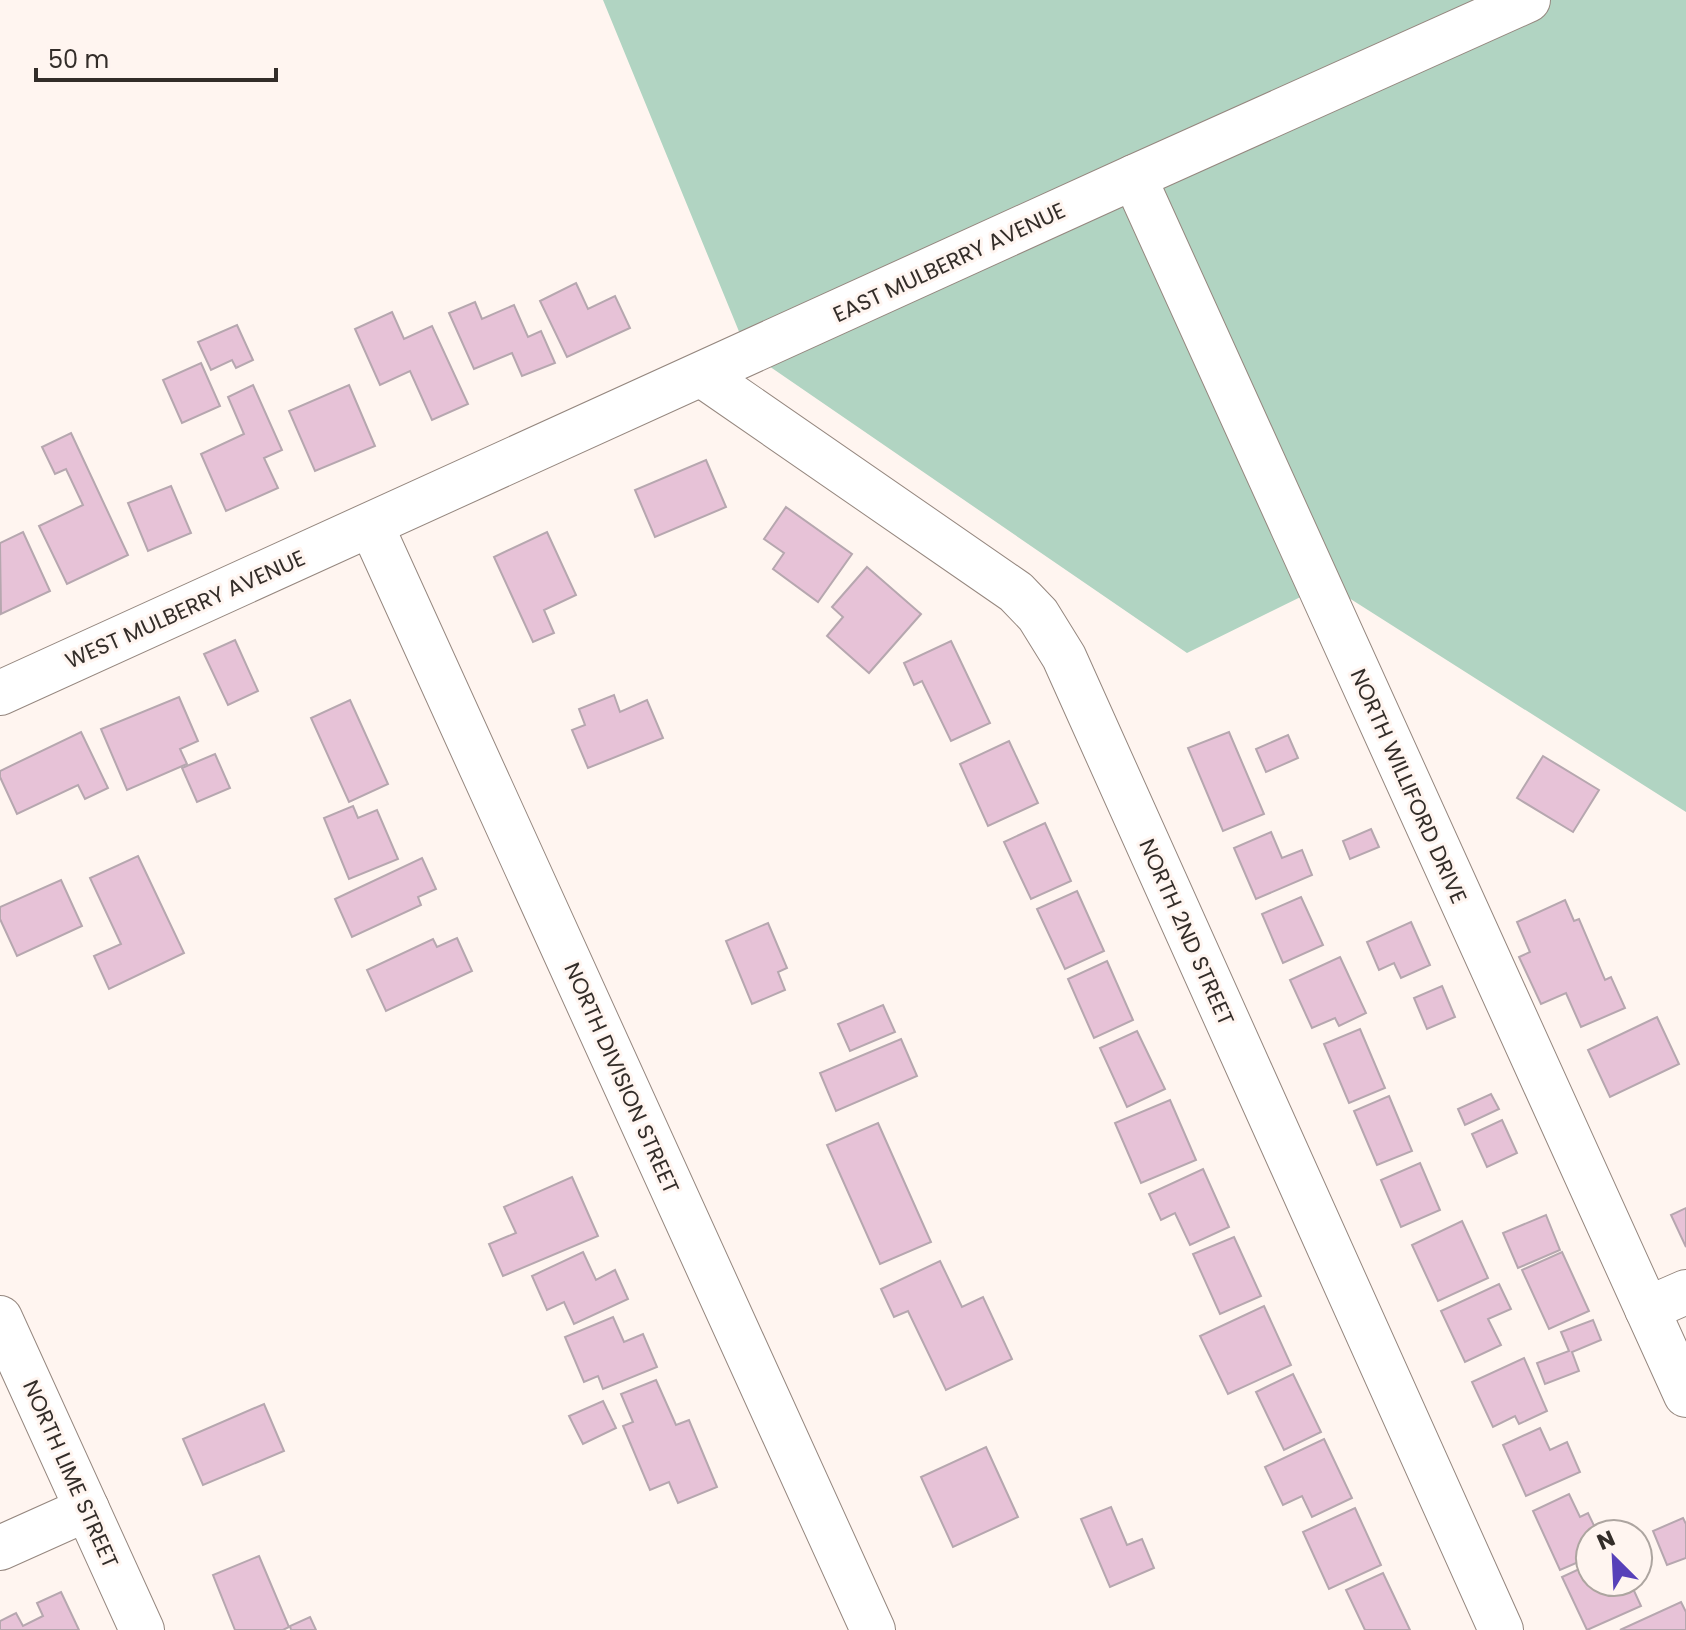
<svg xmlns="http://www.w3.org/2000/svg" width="1686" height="1630" font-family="Poppins,sans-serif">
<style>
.green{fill:#b1d4c2}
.building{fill:#e7c2d7;stroke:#b6a7af;stroke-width:2}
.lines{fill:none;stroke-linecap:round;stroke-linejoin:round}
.minor-casing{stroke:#95877f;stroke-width:46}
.minor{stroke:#fff;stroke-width:44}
.labels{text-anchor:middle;stroke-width:6;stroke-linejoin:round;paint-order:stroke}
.street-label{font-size:22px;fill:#332d29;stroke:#fff5f0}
</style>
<rect width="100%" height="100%" fill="#fff5f0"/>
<polygon class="green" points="603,0 1686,0 1686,812 1327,584 1187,653 747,351"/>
<g class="building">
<polygon points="576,283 588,309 615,296 630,328 567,357 540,301"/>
<polygon points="475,302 482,319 514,305 528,337 541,331 555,363 522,376 512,353 474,369 449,313"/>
<polygon points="392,312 404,339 432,326 468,404 432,420 410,371 380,385 355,329"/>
<polygon points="237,325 253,360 236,368 232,360 211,370 198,342"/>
<polygon points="201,363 220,406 182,423 163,380"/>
<polygon points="253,385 282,450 264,458 278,488 226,511 201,454 244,434 228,397"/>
<polygon points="349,385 375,446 315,471 289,411"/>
<polygon points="71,433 128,555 67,584 39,526 83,505 66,469 55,474 42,447"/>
<polygon points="706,460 726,507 655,537 635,490"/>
<polygon points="171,486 191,533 148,551 128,503"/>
<polygon points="786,507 852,554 818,602 773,569 784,553 764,539"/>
<polygon points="23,532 50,591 1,614 0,543"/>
<polygon points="547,532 576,595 544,610 554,633 533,642 494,557"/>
<polygon points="867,567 921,614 869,673 827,636 843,617 832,607"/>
<polygon points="235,640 258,691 228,705 204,654"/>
<polygon points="951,641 990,723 951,741 922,681 914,685 904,663"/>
<polygon points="614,695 620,712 647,700 663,738 588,768 572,730 585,725 579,709"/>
<polygon points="179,697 198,741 180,749 187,764 127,790 101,729"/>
<polygon points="350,700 388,784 349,802 311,718"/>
<polygon points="81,732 108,788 85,799 78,785 17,814 0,777 0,771"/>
<polygon points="1229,732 1264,814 1223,831 1188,748"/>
<polygon points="1288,735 1298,758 1266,772 1256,749"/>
<polygon points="1009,741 1038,803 988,826 960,764"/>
<polygon points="215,754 230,788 197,802 182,768"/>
<polygon points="1543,756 1599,790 1573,832 1517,798"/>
<polygon points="353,806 358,818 377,810 398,859 349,879 324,818"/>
<polygon points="1045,823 1071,881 1031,899 1004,842"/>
<polygon points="1371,829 1379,847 1350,859 1343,841"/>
<polygon points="1271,832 1282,858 1302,850 1312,875 1256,899 1234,848"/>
<polygon points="138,856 184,953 109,989 94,956 121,944 90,878"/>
<polygon points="422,858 436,889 418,897 421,905 352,937 335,899"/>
<polygon points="61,880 82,926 17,956 0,919 0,907"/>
<polygon points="1077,891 1104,951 1065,969 1037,909"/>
<polygon points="1301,897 1323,945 1283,963 1262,914"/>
<polygon points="1565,900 1574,921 1579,919 1605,980 1611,977 1625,1008 1581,1027 1566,993 1541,1004 1519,957 1530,952 1517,922"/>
<polygon points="1411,922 1430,965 1401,978 1394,963 1379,970 1367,942"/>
<polygon points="768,923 787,968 778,972 785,990 752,1004 726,941"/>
<polygon points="457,938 472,971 386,1011 367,970 433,939 437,947"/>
<polygon points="1340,957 1366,1013 1339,1026 1335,1018 1312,1028 1290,980"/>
<polygon points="1107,961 1133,1020 1094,1038 1068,979"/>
<polygon points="1442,986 1455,1017 1427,1029 1414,998"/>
<polygon points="883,1005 895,1032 850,1051 838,1024"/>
<polygon points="1657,1017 1679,1064 1610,1097 1588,1050"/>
<polygon points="1360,1029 1385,1088 1349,1103 1324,1044"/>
<polygon points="1137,1031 1165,1089 1127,1107 1100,1048"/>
<polygon points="901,1039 917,1076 836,1111 820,1073"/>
<polygon points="1491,1094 1499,1109 1465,1125 1458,1109"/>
<polygon points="1389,1096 1412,1151 1377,1165 1354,1111"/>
<polygon points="1170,1100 1196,1160 1141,1183 1115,1123"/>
<polygon points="1502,1120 1517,1153 1487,1167 1472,1134"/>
<polygon points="878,1123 931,1242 880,1264 827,1145"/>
<polygon points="1420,1163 1440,1210 1401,1227 1381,1180"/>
<polygon points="1203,1169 1229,1227 1190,1245 1175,1213 1161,1220 1149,1194"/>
<polygon points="572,1177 598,1236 503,1276 489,1244 516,1233 504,1207"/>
<polygon points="1686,1208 1686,1247 1671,1215"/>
<polygon points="1546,1215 1560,1250 1518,1268 1503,1233"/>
<polygon points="1462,1221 1488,1278 1438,1301 1412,1245"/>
<polygon points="1234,1237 1261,1296 1220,1314 1193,1254"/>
<polygon points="583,1252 596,1280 615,1270 628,1299 574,1324 564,1302 547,1310 532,1276"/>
<polygon points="1562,1252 1589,1311 1549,1329 1522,1270"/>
<polygon points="940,1261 962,1307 983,1297 1012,1359 946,1390 908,1311 894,1317 881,1289"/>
<polygon points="1499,1284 1511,1309 1488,1319 1501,1345 1465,1362 1441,1311"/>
<polygon points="1264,1306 1291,1365 1228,1394 1200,1336"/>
<polygon points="613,1317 624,1342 643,1334 657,1367 603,1389 598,1376 584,1382 565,1337"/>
<polygon points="1593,1320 1601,1340 1572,1352 1579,1371 1545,1384 1537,1363 1569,1351 1561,1332"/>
<polygon points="1524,1358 1547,1411 1519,1424 1515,1416 1493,1427 1472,1382"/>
<polygon points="1293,1374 1321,1432 1284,1450 1256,1392"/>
<polygon points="656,1380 676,1425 689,1420 717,1487 678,1503 669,1482 650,1490 623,1426 633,1422 621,1394"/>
<polygon points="603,1401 616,1428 583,1444 569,1416"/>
<polygon points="264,1404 284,1451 203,1485 183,1439"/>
<polygon points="1540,1428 1550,1450 1567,1442 1580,1472 1526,1496 1503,1445"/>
<polygon points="1324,1439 1352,1498 1312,1517 1302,1496 1283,1505 1265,1467"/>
<polygon points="986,1447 1018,1517 953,1547 921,1477"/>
<polygon points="1569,1494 1580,1517 1588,1513 1598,1534 1590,1534 1590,1557 1560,1570 1533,1511"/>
<polygon points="1111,1507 1127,1545 1142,1539 1154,1568 1110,1587 1081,1519"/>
<polygon points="1355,1508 1381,1565 1329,1589 1303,1532"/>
<polygon points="1683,1518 1686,1524 1686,1558 1667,1565 1653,1531"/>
<polygon points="259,1556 289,1627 283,1630 235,1630 213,1575"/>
<polygon points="1590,1564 1590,1582 1609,1582 1611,1587 1621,1582 1630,1582 1641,1606 1587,1630 1562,1577"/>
<polygon points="1383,1573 1410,1630 1365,1630 1346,1590"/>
<polygon points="61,1592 79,1630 0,1630 0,1621 16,1613 23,1626 43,1616 37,1603"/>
<polygon points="1681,1602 1686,1612 1686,1630 1620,1630"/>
<polygon points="310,1617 316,1630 291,1630 290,1626"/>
</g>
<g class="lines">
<g class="minor-casing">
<g id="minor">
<polyline points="1134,177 1686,1395"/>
<polyline points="702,375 1016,592 1038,615 1064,657 1501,1630"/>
<polyline points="371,525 873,1630"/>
<polyline points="0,693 1134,177 1528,0"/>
<polyline points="1647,1309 1686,1292"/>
<polyline points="0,1318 142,1630"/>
<polyline points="0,1548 87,1509"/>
</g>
</g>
<use href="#minor" class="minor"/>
</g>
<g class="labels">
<g class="street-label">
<text transform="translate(949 262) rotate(-25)" y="8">EAST MULBERRY AVENUE</text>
<text transform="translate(185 609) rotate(-24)" y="8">WEST MULBERRY AVENUE</text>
<text transform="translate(1409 786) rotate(66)" y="8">NORTH WILLIFORD DRIVE</text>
<text transform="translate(1187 932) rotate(66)" y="8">NORTH 2ND STREET</text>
<text transform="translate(622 1078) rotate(66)" y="8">NORTH DIVISION STREET</text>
<text transform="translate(71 1474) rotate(66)" y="8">NORTH LIME STREET</text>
</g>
</g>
<g transform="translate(1614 1558) rotate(336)"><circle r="38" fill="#fff5f0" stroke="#ada5a0" stroke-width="2"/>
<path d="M0-6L14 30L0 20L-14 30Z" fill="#5741b9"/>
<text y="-12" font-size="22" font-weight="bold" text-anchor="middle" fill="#332d29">N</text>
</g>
<path d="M36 68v12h240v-12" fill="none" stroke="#332d29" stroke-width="4"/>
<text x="48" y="68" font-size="24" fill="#332d29" stroke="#fff5f0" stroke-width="6" paint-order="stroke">50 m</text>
</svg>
